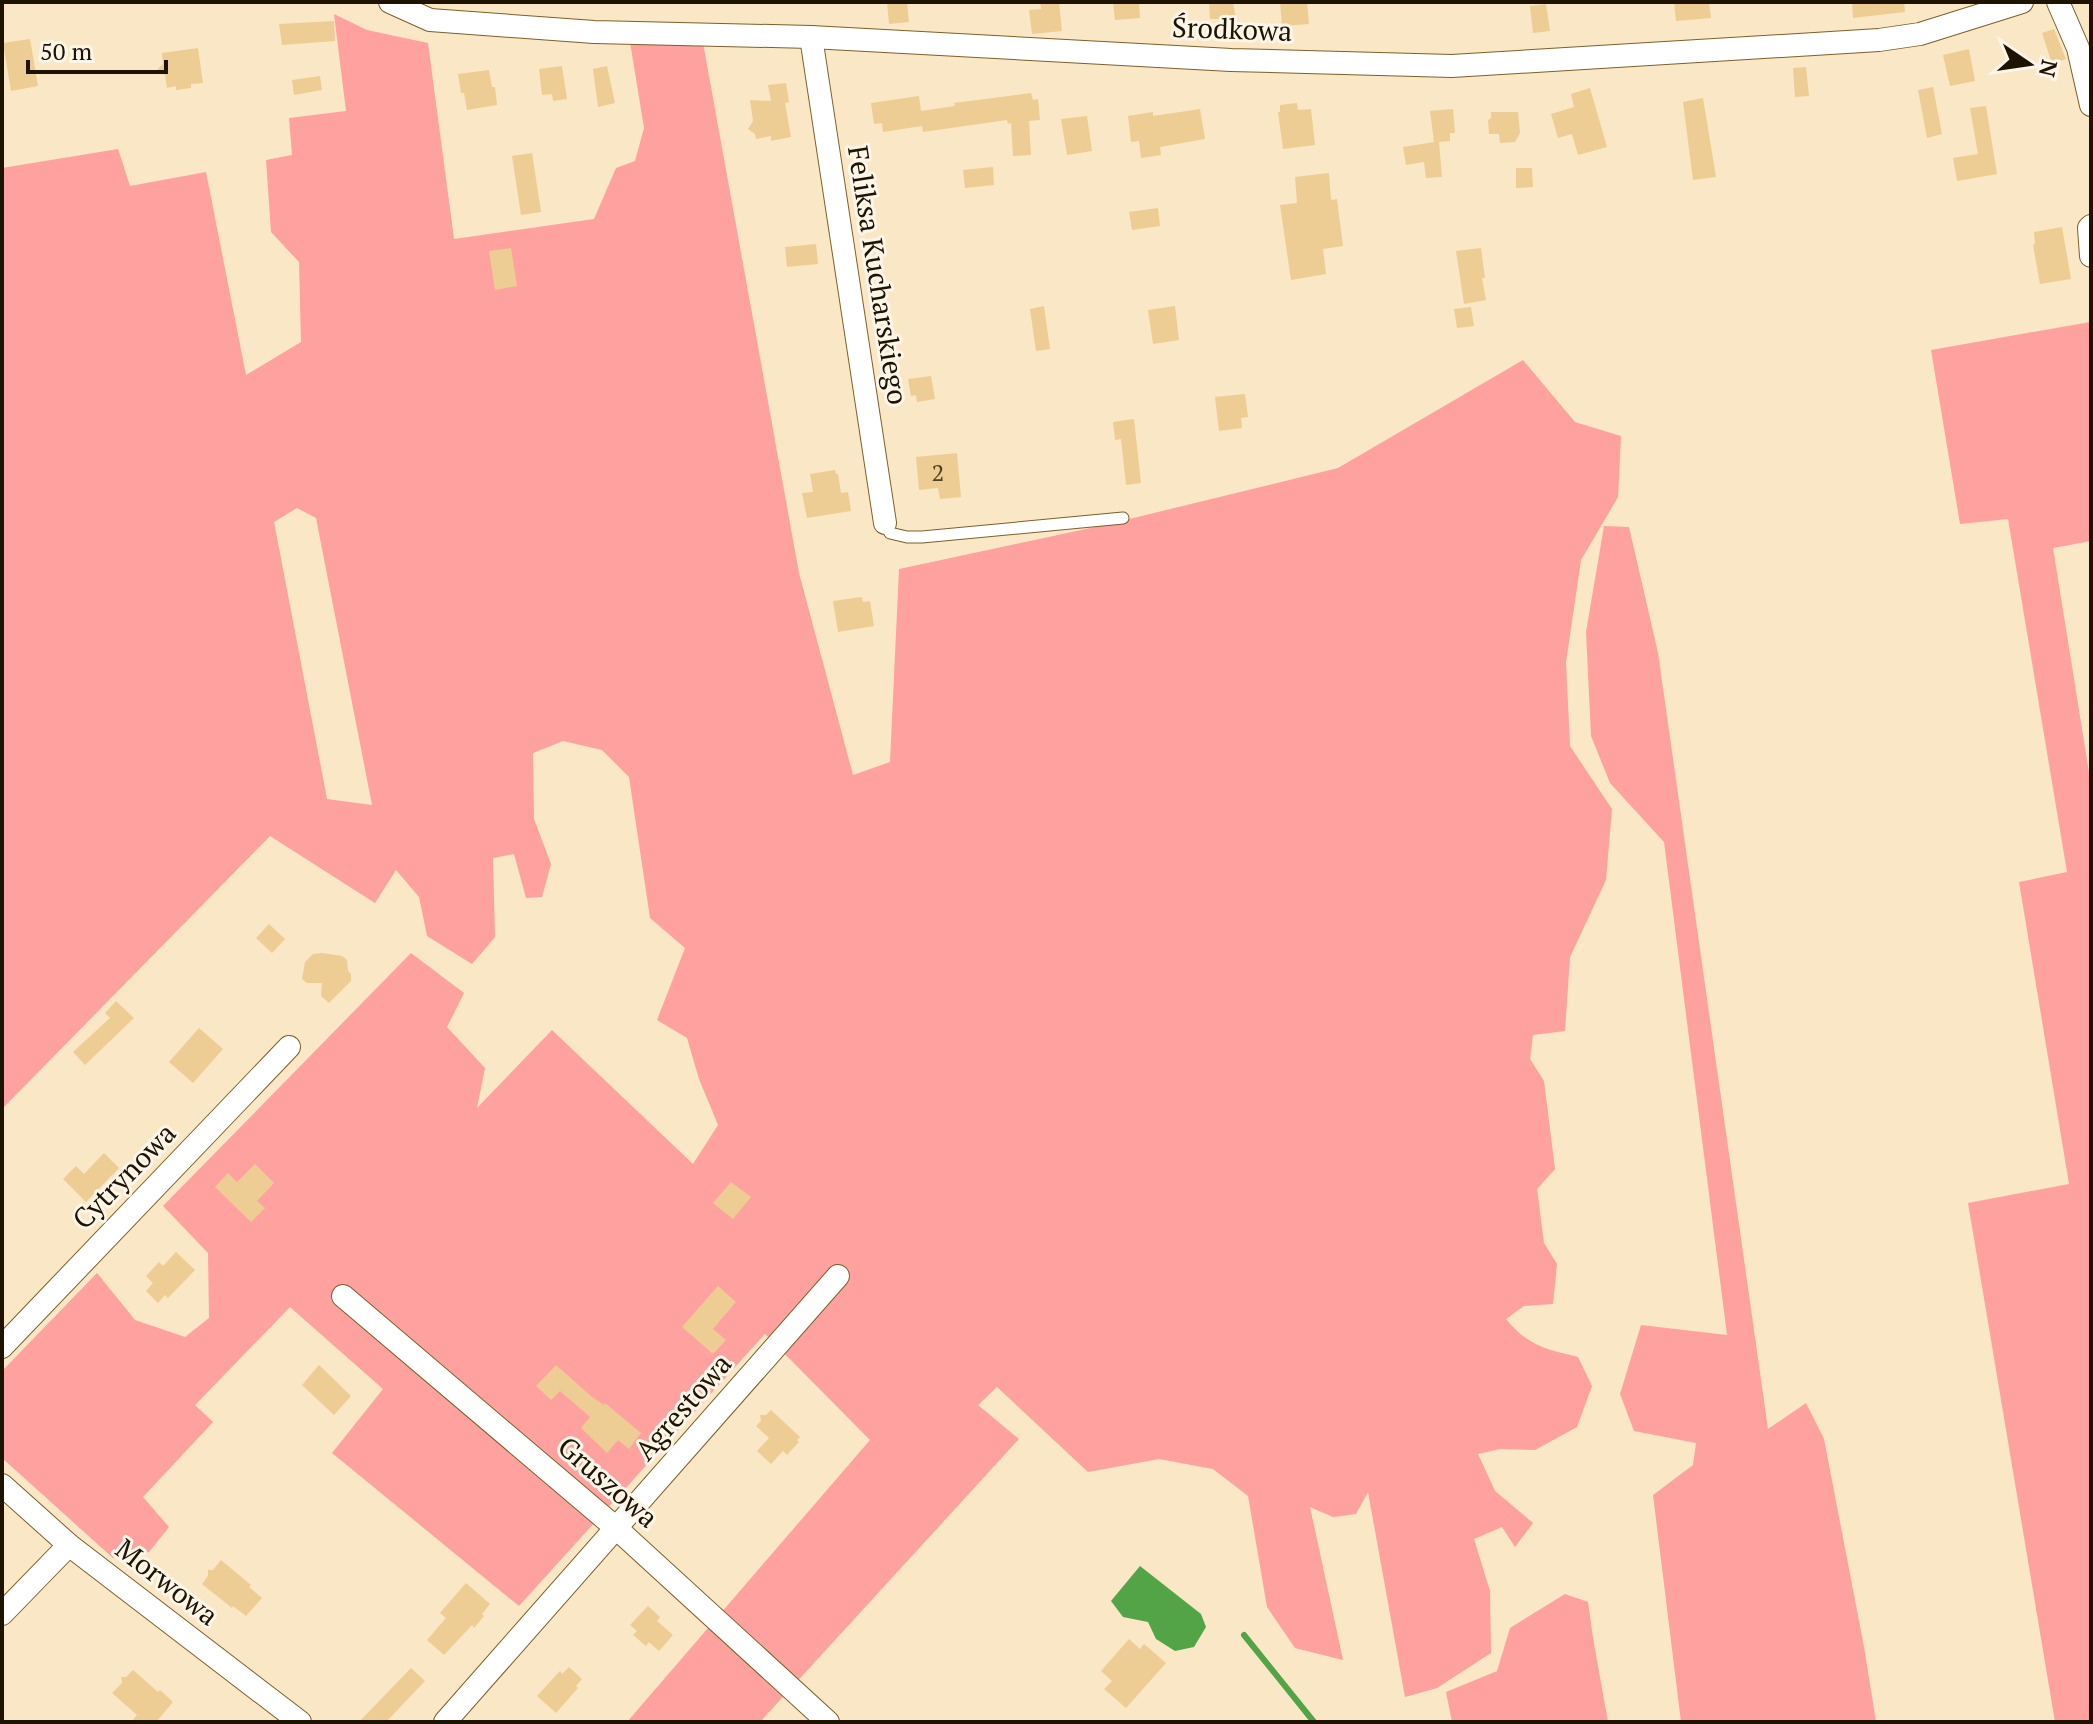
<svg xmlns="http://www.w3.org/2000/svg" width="2093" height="1724" font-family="'PT Serif',serif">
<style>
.green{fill:#fea19f;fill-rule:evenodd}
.water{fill:#53a447}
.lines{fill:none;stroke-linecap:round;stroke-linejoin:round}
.stream{stroke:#53a447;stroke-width:6}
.building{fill:#edcd94}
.service-casing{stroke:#7d6029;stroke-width:13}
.minor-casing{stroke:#7d6029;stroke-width:24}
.service{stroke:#fff;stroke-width:11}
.minor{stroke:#fff;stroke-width:22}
.labels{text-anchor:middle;stroke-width:6;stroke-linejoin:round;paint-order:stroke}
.number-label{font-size:24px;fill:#524225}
.street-label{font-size:28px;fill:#1e1300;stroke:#fcf6ea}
</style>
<rect width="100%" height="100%" fill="#fae7c5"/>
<g class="green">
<path d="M334,14L367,30L428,43L454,239L594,219L616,168L635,161L644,128L630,42L703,43L799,573L853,775L890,762L899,569L1109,524L1338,468L1523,360L1575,422L1621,436L1618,497L1581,560L1566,662L1570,746L1612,809L1606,880L1570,957L1565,1031L1533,1035L1530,1059L1544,1081L1555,1169L1537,1189L1544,1243L1557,1264L1553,1304L1524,1306L1506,1319C1528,1346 1545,1349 1578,1357L1592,1386L1577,1427L1535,1450L1500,1449L1478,1454L1495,1491L1533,1523L1515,1547L1502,1527L1474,1539L1490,1591L1491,1653L1437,1688L1405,1697L1368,1492L1356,1514L1333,1517L1310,1507L1343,1660L1295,1648L1267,1607L1248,1496L1213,1469L1159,1459L1088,1472L997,1387L978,1405L1019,1439L760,1722H627L870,1440L765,1334L519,1606L332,1453L383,1389L290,1307L195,1405L213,1422L143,1497L169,1527L149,1552L113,1558L2,1458V1371L97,1273L135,1320L185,1337L209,1318L208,1253L163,1206L411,953L464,993L447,1027L485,1068L477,1108L552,1030L693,1164L718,1125L699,1079L687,1038L657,1020L685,948L650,918L629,777L602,750L563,741L533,753L534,819L551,864L542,897L526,898L514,854L493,858L495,937L472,964L427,936L419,897L396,870L375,903L270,836L2,1109V168L118,149L130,186L206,172L246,375L301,342L299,262L271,232L266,160L292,155L289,118L346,111ZM297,508L316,518L372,805L327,799L274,522Z"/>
<polygon points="2090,322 2091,541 2053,548 2091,785 2091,1722 2055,1722 1968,1203 2069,1184 2019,882 2067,872 2008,519 1960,524 1931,350"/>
<polygon points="1604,526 1629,527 1658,653 1768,1429 1806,1403 1824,1439 1864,1647 1876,1722 1681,1722 1653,1495 1693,1465 1696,1443 1634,1431 1620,1394 1641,1325 1727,1335 1664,842 1610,783 1591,736 1586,632"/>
<polygon points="1565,1594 1588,1602 1593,1638 1608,1722 1452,1722 1446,1692 1497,1671 1510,1628"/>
</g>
<polygon class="water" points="1140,1566 1201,1614 1206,1627 1194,1647 1175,1651 1156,1639 1148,1622 1123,1617 1111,1601"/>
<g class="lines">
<polyline class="stream" points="1244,1635 1314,1722"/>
</g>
<g class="building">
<polygon points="887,2 907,2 909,22 889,24"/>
<polygon points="1040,2 1059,2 1062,31 1032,34 1029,10 1041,9"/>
<polygon points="1113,2 1139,2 1140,18 1115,20"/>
<polygon points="1209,2 1233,2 1236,19 1210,19"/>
<polygon points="1280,2 1307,2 1309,24 1282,26"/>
<polygon points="1674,2 1709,2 1711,18 1676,21"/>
<polygon points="1852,2 1904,2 1905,12 1853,18"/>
<polygon points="1546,4 1550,31 1533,33 1530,6"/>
<polygon points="334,21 335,41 282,45 279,24"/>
<polygon points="2054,29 2066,59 2052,64 2042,33"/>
<polygon points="30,39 38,86 11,91 3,43"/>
<polygon points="198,48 203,83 191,84 191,88 176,90 176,86 167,88 165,75 155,72 163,64 162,53"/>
<polygon points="1969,49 1975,81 1950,86 1943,55"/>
<polygon points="562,66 567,99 553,101 552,94 542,95 539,69"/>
<polygon points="607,66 615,103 598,107 593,69"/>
<polygon points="1806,67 1809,96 1795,97 1793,68"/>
<polygon points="489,70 492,87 495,87 497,105 467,110 464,93 461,93 458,74"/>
<polygon points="320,76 322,90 294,95 292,80"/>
<polygon points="786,83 789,102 785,103 791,137 771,141 771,136 756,139 755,134 748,129 753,121 750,100 771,101 768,85"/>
<polygon points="1933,87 1942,134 1927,138 1918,90"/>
<polygon points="1590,88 1607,147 1578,155 1572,134 1558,138 1551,114 1574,107 1571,94"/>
<polygon points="1031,93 1033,100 1038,99 1040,120 1029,121 1031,155 1013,156 1011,123 1008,124 1007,120 923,132 922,126 883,132 882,123 874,124 871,103 919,96 921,111 955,106 954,103"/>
<polygon points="1703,98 1716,177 1693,180 1683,102"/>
<polygon points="1297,103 1298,110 1311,109 1315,145 1283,149 1278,112 1280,112 1280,105"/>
<polygon points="1986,106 1997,174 1957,181 1953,158 1978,154 1970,108"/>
<polygon points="1200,109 1205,139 1160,147 1161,155 1141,158 1139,141 1131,142 1128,116 1153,112 1153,116"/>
<polygon points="1453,109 1455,133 1450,133 1450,141 1439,142 1442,177 1426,178 1424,162 1406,165 1403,147 1434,142 1430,111"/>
<polygon points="1491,112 1518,112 1520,133 1515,142 1500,143 1499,134 1489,134 1488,120 1491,118"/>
<polygon points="1087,116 1092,151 1067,155 1061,119"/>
<polygon points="532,153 541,212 521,215 512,156"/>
<polygon points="993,167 994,185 965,188 963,170"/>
<polygon points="1516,168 1532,168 1533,187 1516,188"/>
<polygon points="1329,173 1331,200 1337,199 1343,246 1323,249 1326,274 1291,280 1280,205 1297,203 1295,177"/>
<polygon points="1158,208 1160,226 1132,230 1129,212"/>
<polygon points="2062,227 2071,279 2040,284 2033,245 2035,244 2034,232"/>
<polygon points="816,244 818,264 787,267 785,247"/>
<polygon points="511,248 517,286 495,290 489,251"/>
<polygon points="1481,248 1485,278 1482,278 1486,300 1464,304 1456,251"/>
<polygon points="1044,306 1050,349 1036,351 1030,309"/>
<polygon points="1175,306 1179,340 1153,344 1148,310"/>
<polygon points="1471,307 1474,326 1457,328 1454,309"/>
<polygon points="931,376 935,399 917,402 916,395 911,396 908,379"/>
<polygon points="1245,394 1248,417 1241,418 1242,428 1219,431 1215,397"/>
<polygon points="1134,419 1141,483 1126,485 1121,439 1115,440 1113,422"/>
<polygon points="957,453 961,497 940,499 938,488 919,490 916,457"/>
<polygon points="835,470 836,474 838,474 841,493 848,492 851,511 807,518 802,493 813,492 810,474"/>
<polygon points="862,597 863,602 870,601 874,626 838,632 833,601"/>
<polygon points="269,924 285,939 272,953 256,938"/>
<polygon points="322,953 342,956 347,960 348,971 351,974 351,981 329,1003 321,996 322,983 307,983 302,979 305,962 313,954"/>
<polygon points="116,1001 134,1018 85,1065 73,1052 110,1018 105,1013"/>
<polygon points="199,1028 223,1049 193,1083 169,1062"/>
<polygon points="104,1153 119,1168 86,1202 63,1179 76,1166 84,1174"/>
<polygon points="255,1164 274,1183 257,1201 265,1208 251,1222 215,1187 228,1173 237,1182"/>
<polygon points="731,1182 751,1197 733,1219 713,1203"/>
<polygon points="176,1252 195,1270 168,1298 165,1295 158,1303 146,1291 153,1283 146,1276 159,1262 163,1266"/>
<polygon points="718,1286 736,1302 713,1329 726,1340 713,1354 682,1327"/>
<polygon points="319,1365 351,1396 334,1415 302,1385"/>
<polygon points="556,1365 591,1396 604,1405 605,1403 641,1433 629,1449 618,1440 607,1453 581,1428 590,1417 560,1391 551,1400 536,1386"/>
<polygon points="771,1410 800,1437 797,1440 799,1442 787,1455 783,1451 771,1464 757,1451 769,1438 756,1426 761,1421 760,1415 766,1415"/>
<polygon points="221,1560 251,1585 249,1587 262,1598 246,1616 233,1606 232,1608 202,1584 208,1576 208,1570 213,1570"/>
<polygon points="466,1583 490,1604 482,1614 484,1616 474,1628 472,1625 444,1655 427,1640 446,1618 440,1613"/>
<polygon points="648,1606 660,1617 657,1621 673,1635 659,1651 649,1642 646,1646 633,1635 637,1631 630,1625"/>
<polygon points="1129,1639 1140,1649 1144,1644 1166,1663 1126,1708 1104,1689 1112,1681 1101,1671"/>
<polygon points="569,1667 582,1679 576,1686 578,1688 556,1713 537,1696 560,1671 562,1674"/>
<polygon points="411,1668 425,1681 386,1722 359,1722"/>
<polygon points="133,1670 158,1692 160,1690 173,1702 156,1722 131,1722 137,1715 112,1693 122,1683 121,1677 126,1677"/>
</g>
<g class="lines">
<g class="service-casing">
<polyline id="service" points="885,523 890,533 907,537 922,537 1123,518"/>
</g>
<g class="minor-casing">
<g id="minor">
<polyline points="390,2 430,20 594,32 811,37 1231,60 1452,66 1879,40 1920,34 2022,2"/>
<polyline points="2058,2 2078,48 2091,105"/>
<polyline points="811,37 885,523"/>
<polyline points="2091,226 2089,228 2091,256"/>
<polyline points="343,1296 616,1528 828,1722"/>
<polyline points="2,1347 289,1047"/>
<polyline points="2,1485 69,1545 300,1722"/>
<polyline points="2,1614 69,1545"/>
<polyline points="445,1722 838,1276"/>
</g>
</g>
<use href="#service" class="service"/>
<use href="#minor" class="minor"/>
</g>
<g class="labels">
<g class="number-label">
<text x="938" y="481">2</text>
</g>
<g class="street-label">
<text transform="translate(1232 29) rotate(2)" y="10">Środkowa</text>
<text transform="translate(878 275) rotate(81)" y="10">Feliksa Kucharskiego</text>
<text transform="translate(124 1176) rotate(-46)" y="10">Cytrynowa</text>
<text transform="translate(683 1407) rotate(-49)" y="10">Agrestowa</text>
<text transform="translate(608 1482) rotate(41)" y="10">Gruszowa</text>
<text transform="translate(167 1582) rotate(38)" y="10">Morwowa</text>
</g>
</g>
<rect width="2093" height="1724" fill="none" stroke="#1e1300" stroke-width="8"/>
<g transform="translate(2029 64) rotate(103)" stroke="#fcf6ea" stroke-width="6" paint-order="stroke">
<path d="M0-6L14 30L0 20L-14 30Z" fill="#1e1300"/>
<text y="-12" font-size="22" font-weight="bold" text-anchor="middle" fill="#1e1300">N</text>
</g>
<path d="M28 60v12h138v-12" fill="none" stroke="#1e1300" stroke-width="4"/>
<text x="40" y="60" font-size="24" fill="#1e1300" stroke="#fcf6ea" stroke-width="6" paint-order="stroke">50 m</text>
</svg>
